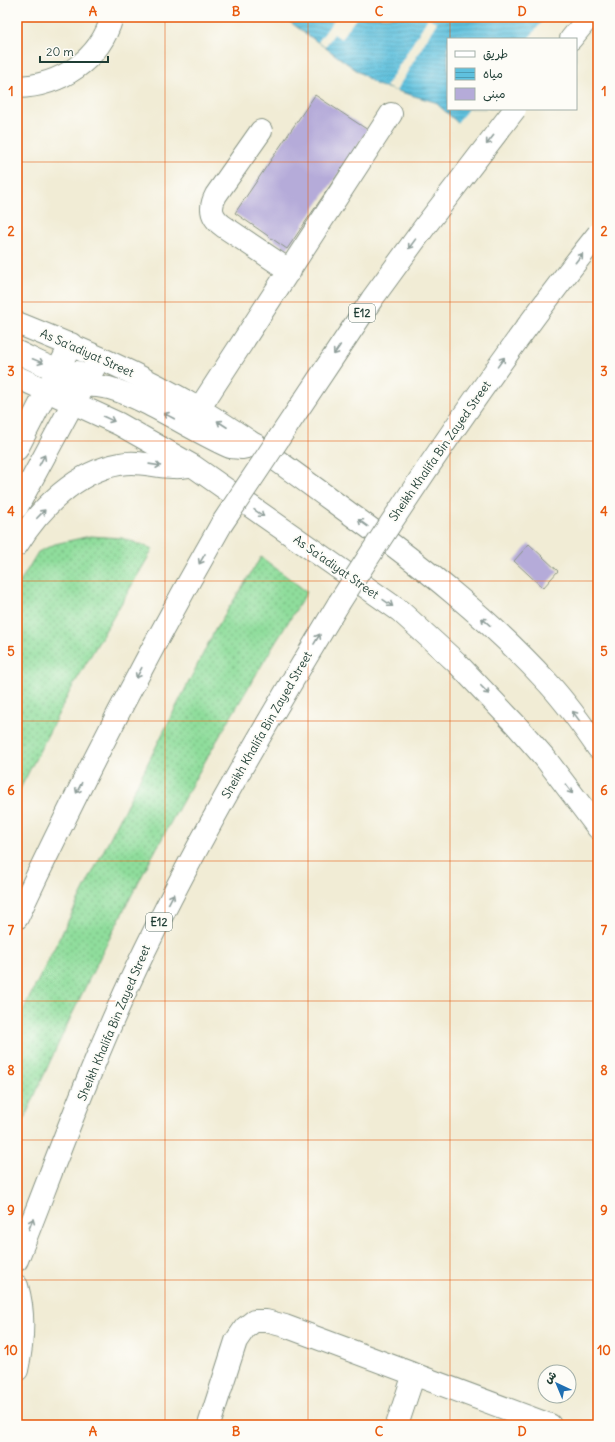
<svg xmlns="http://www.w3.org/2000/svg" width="615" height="1442" font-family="Delius,'Playpen Sans Arabic',sans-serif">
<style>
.grass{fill:url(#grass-dots);stroke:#578d68}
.water{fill:url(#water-rules);stroke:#3f7f89;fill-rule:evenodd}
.pier{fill:#f1ecd5}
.building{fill:#b5abd9}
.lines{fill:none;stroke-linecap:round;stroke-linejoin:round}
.minor-casing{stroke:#889484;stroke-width:24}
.highway-casing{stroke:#889484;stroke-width:24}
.minor{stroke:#fff;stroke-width:22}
.highway{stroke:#fff;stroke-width:22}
.highway-bridge-casing{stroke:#889484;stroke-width:24;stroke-linecap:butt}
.highway-bridge{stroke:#fff;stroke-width:22}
.oneway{stroke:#8f9e9a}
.grid{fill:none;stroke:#e8590c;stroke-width:1;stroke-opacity:0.55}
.labels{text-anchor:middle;stroke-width:4;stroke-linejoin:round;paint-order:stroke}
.shield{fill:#fdfcf7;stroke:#62766e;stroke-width:1}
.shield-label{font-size:11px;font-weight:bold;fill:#1f3d34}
.street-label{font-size:12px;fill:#1f3d34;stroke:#fdfcf7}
.neatline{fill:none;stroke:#e8590c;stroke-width:1.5}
.grid-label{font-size:13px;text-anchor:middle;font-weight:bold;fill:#e8590c}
</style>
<defs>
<pattern id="grass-dots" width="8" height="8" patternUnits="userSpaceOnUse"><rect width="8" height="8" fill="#8fdd9b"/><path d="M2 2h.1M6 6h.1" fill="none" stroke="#74b47f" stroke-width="1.8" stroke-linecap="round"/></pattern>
<pattern id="water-rules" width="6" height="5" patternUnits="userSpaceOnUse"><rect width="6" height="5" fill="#5fc1de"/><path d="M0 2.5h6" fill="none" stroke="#4e9eb5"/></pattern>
</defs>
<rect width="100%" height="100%" fill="#fdfcf7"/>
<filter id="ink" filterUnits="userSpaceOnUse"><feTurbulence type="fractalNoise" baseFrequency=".025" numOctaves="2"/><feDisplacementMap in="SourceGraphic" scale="8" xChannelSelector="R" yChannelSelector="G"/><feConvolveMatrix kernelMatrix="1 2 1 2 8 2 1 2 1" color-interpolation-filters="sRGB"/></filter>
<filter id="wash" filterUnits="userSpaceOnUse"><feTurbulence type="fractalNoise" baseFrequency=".012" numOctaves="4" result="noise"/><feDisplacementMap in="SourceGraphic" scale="16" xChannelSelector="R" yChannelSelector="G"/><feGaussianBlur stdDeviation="0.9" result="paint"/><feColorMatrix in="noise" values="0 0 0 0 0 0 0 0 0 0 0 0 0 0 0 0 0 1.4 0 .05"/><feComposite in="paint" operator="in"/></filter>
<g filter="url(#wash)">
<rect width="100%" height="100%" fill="#f1ecd5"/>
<g class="grass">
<polygon points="90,536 122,538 153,549 70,691 17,795 17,587 38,552 55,544"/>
<path d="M261,557L307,592C197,766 98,947 17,1136V1022L215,630Z"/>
</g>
<path class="water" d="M283,17H598V251L435,102L377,85ZM448,39H576V109H448Z"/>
<g class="pier">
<polygon points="336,17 357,17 341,39 334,34 325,47 318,42"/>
<polygon points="546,17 598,17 598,253 456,124 468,109 576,109 576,39 528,39"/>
<polygon points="428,18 437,22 396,91 386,87"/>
</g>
<g id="blocks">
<g class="building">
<polygon points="315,95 368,130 287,249 235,213"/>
<polygon points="529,544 558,571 543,588 514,561"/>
</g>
</g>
</g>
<g filter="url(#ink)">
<use href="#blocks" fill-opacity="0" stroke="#889484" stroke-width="1"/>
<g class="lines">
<g class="minor-casing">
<g id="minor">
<path d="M17,87C60,86 100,60 112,17"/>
<path d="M261,131L216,195C209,208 211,217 223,226L290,271"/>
<path d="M17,323C79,348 141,374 199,409C251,440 300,477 349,513C420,564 490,619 549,684C567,704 583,726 598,748"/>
<path d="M17,352C35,360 57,374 77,372"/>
<polyline points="17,377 119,424 193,466 400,611 456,662 516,725 545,758 598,828"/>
<path d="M66,387C80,385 95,385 109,388C148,399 191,430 230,447L242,448L256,445"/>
<polyline points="199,409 391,114"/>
<path d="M17,545C39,509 77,471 120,464C138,460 155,467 172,467C178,468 184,467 190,466"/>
<polyline points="209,1425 236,1341 245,1328 254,1321 266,1321 285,1326 550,1425"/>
<polyline points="397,1425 414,1374"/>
</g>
</g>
<g class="highway-casing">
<g id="highway">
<polyline points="571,39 589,17"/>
<polyline points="17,449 71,344"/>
<polyline points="17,507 73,403 100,358"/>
<path d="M17,918C80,784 147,654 221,525"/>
<path d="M17,1260C58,1156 96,1050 145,950C203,831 270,717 339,603"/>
<path d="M17,1286C25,1313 23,1343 17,1370"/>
</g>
</g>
<use href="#minor" class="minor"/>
<use href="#highway" class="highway"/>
<g class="highway-bridge-casing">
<g id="highway-bridge">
<polyline points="221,525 372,299 426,225 515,109"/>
<path d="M339,603C420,476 504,352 598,234"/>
</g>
</g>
<use href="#highway-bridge" class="highway-bridge"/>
</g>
<defs><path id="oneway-shaft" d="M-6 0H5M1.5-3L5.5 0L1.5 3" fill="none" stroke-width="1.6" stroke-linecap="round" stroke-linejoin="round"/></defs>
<g class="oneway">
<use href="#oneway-shaft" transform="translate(490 140) rotate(128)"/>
<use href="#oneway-shaft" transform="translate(412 244) rotate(126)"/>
<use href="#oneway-shaft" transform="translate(579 258) rotate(-52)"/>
<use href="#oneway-shaft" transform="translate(337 350) rotate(124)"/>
<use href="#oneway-shaft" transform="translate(38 361) rotate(22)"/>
<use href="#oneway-shaft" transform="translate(501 362) rotate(-54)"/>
<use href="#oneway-shaft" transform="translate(169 416) rotate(-152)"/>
<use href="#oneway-shaft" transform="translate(109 419) rotate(25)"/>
<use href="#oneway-shaft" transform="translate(222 424) rotate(-147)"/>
<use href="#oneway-shaft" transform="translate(42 460) rotate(-62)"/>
<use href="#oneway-shaft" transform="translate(155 465) rotate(8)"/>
<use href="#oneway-shaft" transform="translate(259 513) rotate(35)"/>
<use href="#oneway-shaft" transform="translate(41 514) rotate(-46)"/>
<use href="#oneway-shaft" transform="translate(363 523) rotate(-144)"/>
<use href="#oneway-shaft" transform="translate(202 559) rotate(120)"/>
<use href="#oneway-shaft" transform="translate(388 603) rotate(35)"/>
<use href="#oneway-shaft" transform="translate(486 622) rotate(-139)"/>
<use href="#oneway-shaft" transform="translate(317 639) rotate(-59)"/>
<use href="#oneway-shaft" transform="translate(139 673) rotate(118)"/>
<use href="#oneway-shaft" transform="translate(485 690) rotate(46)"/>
<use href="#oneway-shaft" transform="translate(576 716) rotate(-126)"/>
<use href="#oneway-shaft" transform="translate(79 788) rotate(117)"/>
<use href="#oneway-shaft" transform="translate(569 789) rotate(53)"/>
<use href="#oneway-shaft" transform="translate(171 899) rotate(-63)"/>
<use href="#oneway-shaft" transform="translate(31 1224) rotate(-68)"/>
</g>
</g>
<path class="grid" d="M165,17V1425M308,17V1425M450,17V39M450,109V1425M17,162H598M17,302H598M17,441H598M17,581H598M17,721H598M17,861H598M17,1001H598M17,1140H598M17,1280H598"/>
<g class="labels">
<g class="shield">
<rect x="349" y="304" width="26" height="18" rx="3"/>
<rect x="146" y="913" width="26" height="18" rx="3"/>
</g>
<g class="shield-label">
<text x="362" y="317">E12</text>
<text x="159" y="926">E12</text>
</g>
<g class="street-label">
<text transform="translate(87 353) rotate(24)" y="4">As Sa'adiyat Street</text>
<text transform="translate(440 451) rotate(-55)" y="4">Sheikh Khalifa Bin Zayed Street</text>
<text transform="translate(336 567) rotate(35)" y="4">As Sa'adiyat Street</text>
<text transform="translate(267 725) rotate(-60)" y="4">Sheikh Khalifa Bin Zayed Street</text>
<text transform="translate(114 1023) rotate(-67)" y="4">Sheikh Khalifa Bin Zayed Street</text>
</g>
</g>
<rect width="615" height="1442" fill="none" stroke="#fdfcf7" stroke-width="44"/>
<rect x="447" y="38" width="130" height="72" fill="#fdfcf7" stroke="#a4b0a9"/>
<rect x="455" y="51" width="20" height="6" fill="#ffffff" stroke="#a4b0a9"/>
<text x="483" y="58" font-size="12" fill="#1f3d34">طريق</text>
<rect x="455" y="68" width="20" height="12" fill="url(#water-rules)" stroke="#a4b0a9"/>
<text x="483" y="78" font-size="12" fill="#1f3d34">مياه</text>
<rect x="455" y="88" width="20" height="12" fill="#b5abd9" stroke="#a4b0a9"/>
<text x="483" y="98" font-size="12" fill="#1f3d34">مبنى</text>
<g transform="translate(557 1384) rotate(316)"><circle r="19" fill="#fdfcf7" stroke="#a4b0a9"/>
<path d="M0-3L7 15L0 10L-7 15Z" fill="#1f6fb2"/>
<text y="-6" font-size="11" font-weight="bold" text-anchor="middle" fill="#1f3d34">ش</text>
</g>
<path d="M40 56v6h68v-6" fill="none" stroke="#1f3d34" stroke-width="2"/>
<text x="46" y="56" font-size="12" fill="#1f3d34" stroke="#fdfcf7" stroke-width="3" paint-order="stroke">20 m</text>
<rect x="22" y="22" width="571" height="1398" class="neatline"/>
<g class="grid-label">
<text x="93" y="16">A</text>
<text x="236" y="16">B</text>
<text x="379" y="16">C</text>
<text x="522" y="16">D</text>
<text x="11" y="96">1</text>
<text x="604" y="96">1</text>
<text x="11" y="236">2</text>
<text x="604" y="236">2</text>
<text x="11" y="376">3</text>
<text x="604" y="376">3</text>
<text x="11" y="516">4</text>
<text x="604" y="516">4</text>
<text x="11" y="656">5</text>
<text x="604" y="656">5</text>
<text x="11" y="795">6</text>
<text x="604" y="795">6</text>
<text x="11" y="935">7</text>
<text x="604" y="935">7</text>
<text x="11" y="1075">8</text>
<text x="604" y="1075">8</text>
<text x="11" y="1215">9</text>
<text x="604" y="1215">9</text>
<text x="11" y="1355">10</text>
<text x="604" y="1355">10</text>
<text x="93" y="1436">A</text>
<text x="236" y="1436">B</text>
<text x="379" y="1436">C</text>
<text x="522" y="1436">D</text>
</g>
</svg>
